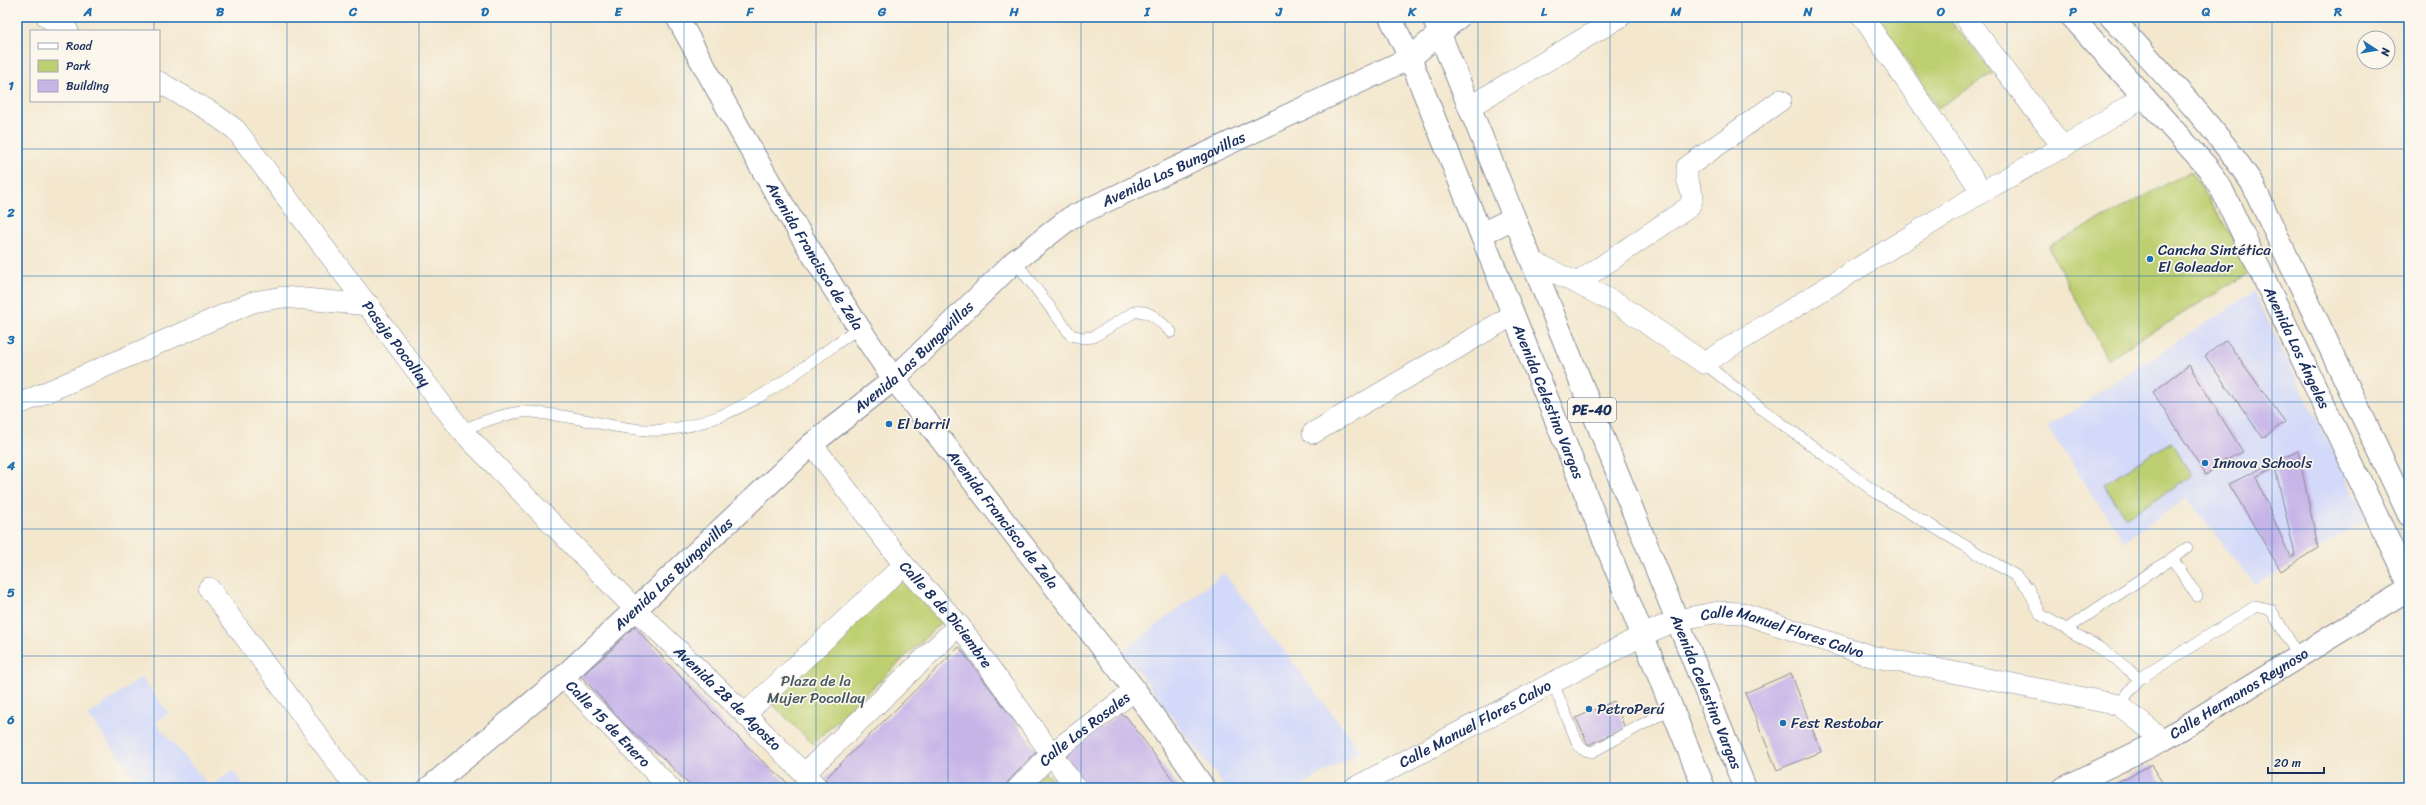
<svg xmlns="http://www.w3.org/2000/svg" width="2426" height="805" font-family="Sriracha,sans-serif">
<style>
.built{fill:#d3d9f9}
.green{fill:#becf71;stroke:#6c7f68}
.building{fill:#c7b5e8;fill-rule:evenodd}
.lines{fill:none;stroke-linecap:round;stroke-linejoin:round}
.service-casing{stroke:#878b96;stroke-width:12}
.minor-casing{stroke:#878b96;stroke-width:22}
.tertiary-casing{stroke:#878b96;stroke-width:24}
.secondary-casing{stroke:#878b96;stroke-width:24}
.trunk-casing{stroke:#878b96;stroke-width:24}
.service{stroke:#fff;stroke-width:11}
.minor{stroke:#fff;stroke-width:21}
.tertiary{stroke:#fff;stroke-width:22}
.secondary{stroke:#fff;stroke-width:22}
.trunk{stroke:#fff;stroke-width:22}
.grid{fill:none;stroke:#1f6fb2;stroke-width:1;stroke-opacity:0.55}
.poi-dot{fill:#1f6fb2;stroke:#fbf7ec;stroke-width:1.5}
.labels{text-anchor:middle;stroke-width:3.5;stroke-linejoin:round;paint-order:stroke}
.shield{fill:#fbf7ec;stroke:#5e6b89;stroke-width:1}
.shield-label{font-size:14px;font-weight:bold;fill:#1b2f5e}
.street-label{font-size:15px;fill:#1b2f5e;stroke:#fbf7ec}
.poi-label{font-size:15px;fill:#1b2f5e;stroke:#fbf7ec;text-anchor:start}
.park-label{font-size:15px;fill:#445763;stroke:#fbf7ec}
.neatline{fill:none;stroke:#1f6fb2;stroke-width:1.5}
.grid-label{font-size:13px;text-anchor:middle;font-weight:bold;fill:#1f6fb2}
</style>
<rect width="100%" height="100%" fill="#fbf7ec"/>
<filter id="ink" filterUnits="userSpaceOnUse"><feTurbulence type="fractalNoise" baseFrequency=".025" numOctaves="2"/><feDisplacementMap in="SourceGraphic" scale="8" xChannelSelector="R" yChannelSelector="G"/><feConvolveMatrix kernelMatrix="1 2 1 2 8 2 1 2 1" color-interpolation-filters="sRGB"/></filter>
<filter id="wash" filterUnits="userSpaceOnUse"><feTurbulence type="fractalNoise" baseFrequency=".012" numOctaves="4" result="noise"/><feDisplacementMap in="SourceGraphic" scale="16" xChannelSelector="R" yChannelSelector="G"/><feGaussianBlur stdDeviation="0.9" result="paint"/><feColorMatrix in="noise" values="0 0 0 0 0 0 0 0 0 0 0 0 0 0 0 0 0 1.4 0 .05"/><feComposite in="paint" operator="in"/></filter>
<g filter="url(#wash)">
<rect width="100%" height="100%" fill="#f3e7ce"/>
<g class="built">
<polygon points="2253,292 2367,519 2281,571 2254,584 2186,498 2124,541 2047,427"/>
<polygon points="1224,573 1361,751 1298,788 1226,788 1123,651"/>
<polygon points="141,677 169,713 156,723 210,787 233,771 246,788 143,788 88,716"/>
</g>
<g class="green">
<polygon points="1877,17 1947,17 1993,73 1938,108"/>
<polygon points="2191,171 2253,271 2107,359 2049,247"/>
<polygon points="2171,442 2192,476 2126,518 2103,484"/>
<polygon points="898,563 943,621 813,744 760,692"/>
<polygon points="1045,771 1059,788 1021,788"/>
</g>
<g id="blocks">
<g class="building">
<polygon points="2226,340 2285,422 2263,438 2205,356"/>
<polygon points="2189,365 2243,452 2222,462 2206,475 2153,392"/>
<path d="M2298,451L2318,548L2281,571L2229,484ZM2275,467L2295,555L2290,557L2256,477Z"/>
<polygon points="634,626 713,712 761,760 793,788 692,788 663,758 626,726 581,676 606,655"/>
<polygon points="959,647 1037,751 1002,788 908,788 904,785 905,788 835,788 825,779"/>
<polygon points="1791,673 1821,752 1777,770 1745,693"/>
<polygon points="1614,701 1625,728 1588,745 1576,718"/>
<polygon points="1119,714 1126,716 1179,788 1087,788 1067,759 1067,752"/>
<polygon points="2151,765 2166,788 2105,788"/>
</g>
</g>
</g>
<g filter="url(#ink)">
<use href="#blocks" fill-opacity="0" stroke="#878b96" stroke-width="1"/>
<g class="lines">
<g class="service-casing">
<g id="service">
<path d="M1015,261L1071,335L1083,338L1093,337L1134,312C1151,309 1160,322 1171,332"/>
<polyline points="1704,363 1763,410 1878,494 2016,576 2028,588 2041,615 2100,648 2128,669 2139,679 2119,705"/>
<path d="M461,430C481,423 501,414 522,412C530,411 539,413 546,414C584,417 623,432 661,430C736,425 799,370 858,328"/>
<polyline points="2172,558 2197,596"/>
<polyline points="2067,629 2187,548"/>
<polyline points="2139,679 2256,606 2271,610 2299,657"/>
<polyline points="1553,683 1578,744 1582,749 1592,752 1672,708"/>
</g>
</g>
<g class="minor-casing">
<g id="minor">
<polyline points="47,17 68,31"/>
<polyline points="1863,17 1982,192"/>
<polyline points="1965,17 2063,147"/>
<path id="s1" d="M159,82L211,112L236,130L461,430L636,610L745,714L818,788"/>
<polyline points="1469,107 1620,17"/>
<polyline points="1532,261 1620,305 1704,363 1982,192 2063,147 2144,97"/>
<polyline points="1577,283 1689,207 1693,197 1687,179 1687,167 1781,100"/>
<polyline points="17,405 253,302 283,297 369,305"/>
<polyline points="1313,433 1513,315"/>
<path id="s2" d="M812,444L904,565L959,625L1076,788"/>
<polyline points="209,588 356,788"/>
<path id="s3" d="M563,677L670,788"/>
<polyline points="745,714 904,565"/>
<polyline points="804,774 959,625"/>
<path id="s4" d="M1018,788L1051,754L1135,690"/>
<path id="s5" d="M1354,788L1643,635L1677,620L1719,612L1742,613L1871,656L2119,705L2163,740"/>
</g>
</g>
<g class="tertiary-casing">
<g id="tertiary">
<path id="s6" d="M677,17C745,140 813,264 894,379L1135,690L1204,788"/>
<path id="s7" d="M429,788L563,677L812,444L894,379L1015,261L1070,218L1410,58L1459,17"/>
<path id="s8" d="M2064,788L2163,740L2409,589"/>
</g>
</g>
<g class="secondary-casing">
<g id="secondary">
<path id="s9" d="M2072,17L2208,168L2221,188L2409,584"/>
<path d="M2111,17C2160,70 2212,123 2252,183L2409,515"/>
</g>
</g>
<g class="trunk-casing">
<g id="trunk">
<path id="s10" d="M1390,17L1410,58L1704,788"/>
<path id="s11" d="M1433,17L1745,788"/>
<polyline points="1481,234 1514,218"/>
</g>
</g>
<use href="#service" class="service"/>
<use href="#minor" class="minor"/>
<use href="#tertiary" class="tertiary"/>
<use href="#secondary" class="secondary"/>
<use href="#trunk" class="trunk"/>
</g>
</g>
<path class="grid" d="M154,17V31M287,17V788M419,17V788M551,17V788M684,17V788M816,17V788M948,17V788M1081,17V788M1213,17V788M1345,17V788M1478,17V788M1610,17V788M1742,17V788M1875,17V788M2007,17V788M2139,17V788M2272,17V788M154,101V788M17,149H2409M17,276H2409M17,402H2409M17,529H2409M17,656H2409"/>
<g class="poi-dot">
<circle cx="2150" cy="259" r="4"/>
<circle cx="889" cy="424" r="4"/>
<circle cx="2205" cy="463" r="4"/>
<circle cx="1589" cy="709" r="4"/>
<circle cx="1783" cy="723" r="4"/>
</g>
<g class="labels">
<rect class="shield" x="1568" y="398" width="48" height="24" rx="3"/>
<g class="shield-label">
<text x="1592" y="415">PE-40</text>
</g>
<g class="street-label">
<text dy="5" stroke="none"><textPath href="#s7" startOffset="973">Avenida Las Bungavillas</textPath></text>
<text dy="5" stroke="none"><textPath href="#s6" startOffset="276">Avenida Francisco de Zela</textPath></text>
<text dy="5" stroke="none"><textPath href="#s1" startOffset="358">Pasaje Pocollay</textPath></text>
<text dy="5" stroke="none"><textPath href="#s9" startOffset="404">Avenida Los Ángeles</textPath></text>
<text dy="5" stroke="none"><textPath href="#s7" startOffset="649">Avenida Las Bungavillas</textPath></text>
<text dy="5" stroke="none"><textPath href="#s10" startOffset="416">Avenida Celestino Vargas</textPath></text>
<text dy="5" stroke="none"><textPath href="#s6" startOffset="600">Avenida Francisco de Zela</textPath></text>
<text dy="5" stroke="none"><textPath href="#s7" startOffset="325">Avenida Las Bungavillas</textPath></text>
<text dy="5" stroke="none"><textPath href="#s2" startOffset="217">Calle 8 de Diciembre</textPath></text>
<text dy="5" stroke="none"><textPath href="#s5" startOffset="473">Calle Manuel Flores Calvo</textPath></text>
<text dy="5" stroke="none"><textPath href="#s11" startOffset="728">Avenida Celestino Vargas</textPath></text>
<text dy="5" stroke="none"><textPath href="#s8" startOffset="199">Calle Hermanos Reynoso</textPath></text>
<text dy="5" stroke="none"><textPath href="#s1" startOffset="844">Avenida 28 de Agosto</textPath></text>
<text dy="5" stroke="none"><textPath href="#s5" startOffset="137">Calle Manuel Flores Calvo</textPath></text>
<text dy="5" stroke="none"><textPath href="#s3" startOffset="65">Calle 15 de Enero</textPath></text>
<text dy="5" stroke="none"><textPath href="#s4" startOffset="89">Calle Los Rosales</textPath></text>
</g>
<g class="poi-label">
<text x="2158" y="255">Cancha Sintética<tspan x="2158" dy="17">El Goleador</tspan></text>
<text x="897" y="429">El barril</text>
<text x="2213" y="468">Innova Schools</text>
<text x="1597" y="714">PetroPerú</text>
<text x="1791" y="728">Fest Restobar</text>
</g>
<g class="park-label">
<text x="816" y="686">Plaza de la<tspan x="816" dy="17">Mujer Pocollay</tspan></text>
</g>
</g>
<rect width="2426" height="805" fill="none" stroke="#fbf7ec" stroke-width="44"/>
<rect x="30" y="30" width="130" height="72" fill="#fbf7ec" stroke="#a1a7b3"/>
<rect x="38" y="43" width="20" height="6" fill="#ffffff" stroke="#a1a7b3"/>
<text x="66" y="50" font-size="12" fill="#1b2f5e">Road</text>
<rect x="38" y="60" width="20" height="12" fill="#becf71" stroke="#a1a7b3"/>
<text x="66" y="70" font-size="12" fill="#1b2f5e">Park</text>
<rect x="38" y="80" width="20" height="12" fill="#c7b5e8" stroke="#a1a7b3"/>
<text x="66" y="90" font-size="12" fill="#1b2f5e">Building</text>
<g transform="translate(2376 50) rotate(102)"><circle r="19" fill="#fbf7ec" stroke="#a1a7b3"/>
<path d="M0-3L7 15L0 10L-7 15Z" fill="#1f6fb2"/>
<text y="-6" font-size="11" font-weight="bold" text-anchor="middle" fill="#1b2f5e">N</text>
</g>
<path d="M2268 767v6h56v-6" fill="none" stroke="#1b2f5e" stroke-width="2"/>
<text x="2274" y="767" font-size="12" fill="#1b2f5e" stroke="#fbf7ec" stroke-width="3" paint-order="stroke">20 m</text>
<rect x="22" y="22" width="2382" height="761" class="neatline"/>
<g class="grid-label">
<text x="88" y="16">A</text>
<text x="220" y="16">B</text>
<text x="353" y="16">C</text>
<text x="485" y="16">D</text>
<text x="618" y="16">E</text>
<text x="750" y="16">F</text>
<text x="882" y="16">G</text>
<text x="1014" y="16">H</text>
<text x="1147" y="16">I</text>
<text x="1279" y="16">J</text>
<text x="1412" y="16">K</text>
<text x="1544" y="16">L</text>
<text x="1676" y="16">M</text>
<text x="1808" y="16">N</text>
<text x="1941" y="16">O</text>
<text x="2073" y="16">P</text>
<text x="2206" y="16">Q</text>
<text x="2338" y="16">R</text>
<text x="11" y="90">1</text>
<text x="11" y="217">2</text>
<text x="11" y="344">3</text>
<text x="11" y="470">4</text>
<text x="11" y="597">5</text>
<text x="11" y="724">6</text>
</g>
</svg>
